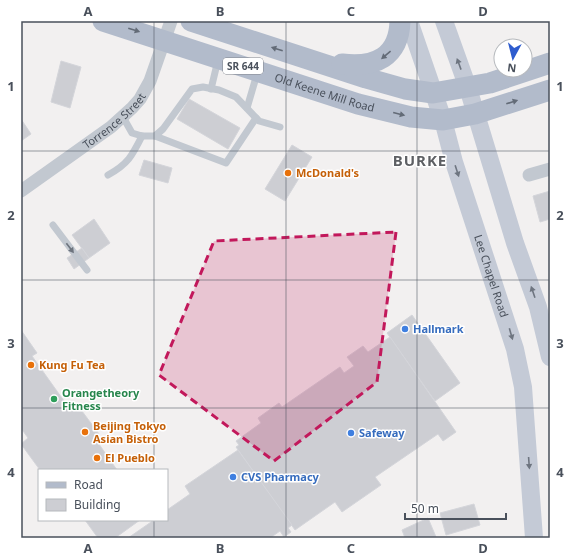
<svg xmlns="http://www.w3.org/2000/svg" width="571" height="559" font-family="'Noto Sans',sans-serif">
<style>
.building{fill:#cdced3;stroke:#d4d5da}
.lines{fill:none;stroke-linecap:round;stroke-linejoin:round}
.service{stroke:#c2c8d0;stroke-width:7}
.minor{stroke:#c2c8d0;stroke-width:13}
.secondary{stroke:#c4cad6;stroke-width:18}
.primary{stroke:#b2bbcb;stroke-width:21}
.oneway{fill:#636b77}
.oneway2{fill:#6e7580}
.oneway3{fill:#6d747e}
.marked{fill:#c2185b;fill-opacity:0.2;stroke:#c2185b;stroke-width:3;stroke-dasharray:8 5;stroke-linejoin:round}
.grid{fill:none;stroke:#49505b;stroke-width:1;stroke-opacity:0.55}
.food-dot{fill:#e8710a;stroke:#fff;stroke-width:1.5}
.shop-dot{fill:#3f7fe0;stroke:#fff;stroke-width:1.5}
.leisure-dot{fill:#2e9e5b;stroke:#fff;stroke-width:1.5}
.labels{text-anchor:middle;stroke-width:3;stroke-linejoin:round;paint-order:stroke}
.shield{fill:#fff;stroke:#80848c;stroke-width:1}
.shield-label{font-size:10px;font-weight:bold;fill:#49505b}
.street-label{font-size:11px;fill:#49505b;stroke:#fff}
.food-label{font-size:11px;font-weight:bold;fill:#c56008;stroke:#fff;text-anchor:start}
.shop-label{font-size:11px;font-weight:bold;fill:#366cbe;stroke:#fff;text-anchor:start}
.leisure-label{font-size:11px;font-weight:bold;fill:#27864d;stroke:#fff;text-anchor:start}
.district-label{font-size:15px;font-weight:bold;letter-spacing:1px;fill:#5d5f63;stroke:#fff}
.neatline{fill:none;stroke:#49505b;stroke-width:1.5}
.grid-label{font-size:13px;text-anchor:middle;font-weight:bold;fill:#49505b}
</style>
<rect width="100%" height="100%" fill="#f2f0f0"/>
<g class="building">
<polygon points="61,61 81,67 70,108 51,102"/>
<polygon points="189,99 240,128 228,149 177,119"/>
<polygon points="21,119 31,134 21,141"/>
<polygon points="292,145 312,157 285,201 265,189"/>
<polygon points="144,160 172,168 168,183 139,175"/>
<polygon points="550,191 550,219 540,222 533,196"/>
<polygon points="94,219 110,243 89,258 72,235"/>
<polygon points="82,248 89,258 74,269 67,258"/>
<polygon points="412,315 460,383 435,401 387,333"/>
<polygon points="21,330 37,353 32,356 69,408 76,403 99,434 94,437 117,470 40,470 21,444 28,438 21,428"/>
<polygon points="390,337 456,432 443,441 438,434 375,477 381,485 342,512 335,502 295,530 236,447 239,445 236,441 261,423 258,418 279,403 282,407 340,367 344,373 354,366 347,357 363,346 368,352"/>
<polygon points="238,450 292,525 288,528 291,532 284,537 280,531 270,538 128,538 154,520 167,520 167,510 190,494 185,486"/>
<polygon points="474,504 480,525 446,535 440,513"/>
<polygon points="428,518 436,537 405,538 402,530"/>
<polygon points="85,520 140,520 115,538 98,538"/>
</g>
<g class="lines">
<g class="service">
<polyline points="211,89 218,60"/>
<polyline points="247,108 257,74"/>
<polyline points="123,117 132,133 142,136 155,136 163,129 192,89 203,87 219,90 236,97 259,121 280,127"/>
<polyline points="155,136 226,163 256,118"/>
<path d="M108,175C128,164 132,156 142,136"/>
<polyline points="53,225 87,270"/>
</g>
<g class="minor">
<polyline points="529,175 550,169"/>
<path id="s1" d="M21,191L111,127L132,108L140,99L150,81L171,21"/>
</g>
<g class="secondary">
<path id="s2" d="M409,21L443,120L454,162L515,349L523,387L534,538"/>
<polyline points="444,21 468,88 515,243 538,307 550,357"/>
</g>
<g class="primary">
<path id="s3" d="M103,21L358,104L411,117L443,120L475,114L550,90"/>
<polyline points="191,21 366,78 405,89 433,93 490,83 550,63"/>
<path d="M342,64C375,68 399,57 400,21"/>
</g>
</g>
<defs><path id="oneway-solid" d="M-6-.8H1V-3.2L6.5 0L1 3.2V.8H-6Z"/></defs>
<g class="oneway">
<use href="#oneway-solid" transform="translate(134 30) rotate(17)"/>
<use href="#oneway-solid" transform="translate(277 49) rotate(-162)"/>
<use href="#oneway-solid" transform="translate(386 55) rotate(140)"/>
<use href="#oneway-solid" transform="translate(512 102) rotate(-18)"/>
<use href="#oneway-solid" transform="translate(399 114) rotate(14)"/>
</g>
<g class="oneway2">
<use href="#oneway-solid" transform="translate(459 64) rotate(-110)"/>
<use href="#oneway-solid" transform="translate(457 171) rotate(72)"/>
<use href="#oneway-solid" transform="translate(533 292) rotate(-109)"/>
<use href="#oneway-solid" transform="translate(511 334) rotate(74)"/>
<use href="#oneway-solid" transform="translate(529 463) rotate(86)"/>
</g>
<use class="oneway3" href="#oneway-solid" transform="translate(70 248) rotate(53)"/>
<path class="marked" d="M396,232L377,382L274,461L159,375L214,241Z"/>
<path class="grid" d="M154,21V470M286,21V538M417,21V538M21,151H550M21,280H550M21,408H550M154,520V538"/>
<g class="food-dot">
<circle cx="288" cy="173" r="4"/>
<circle cx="31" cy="365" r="4"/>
<circle cx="85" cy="432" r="4"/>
<circle cx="97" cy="458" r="4"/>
</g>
<g class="shop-dot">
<circle cx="405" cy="329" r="4"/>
<circle cx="351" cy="433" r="4"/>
<circle cx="233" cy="477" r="4"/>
</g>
<circle class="leisure-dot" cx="54" cy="399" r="4"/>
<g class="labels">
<rect class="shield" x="223" y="58" width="40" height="16" rx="3"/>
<g class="shield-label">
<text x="243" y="70">SR 644</text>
</g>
<g class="street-label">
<text dy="4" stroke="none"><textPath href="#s3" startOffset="233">Old Keene Mill Road</textPath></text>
<text dy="4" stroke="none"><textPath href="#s1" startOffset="117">Torrence Street</textPath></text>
<text dy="4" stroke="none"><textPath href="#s2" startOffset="268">Lee Chapel Road</textPath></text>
</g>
<g class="food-label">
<text x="296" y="177">McDonald's</text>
<text x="39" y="369">Kung Fu Tea</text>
<text x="93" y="430">Beijing Tokyo<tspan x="93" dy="13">Asian Bistro</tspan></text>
<text x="105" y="462">El Pueblo</text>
</g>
<g class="shop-label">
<text x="413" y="333">Hallmark</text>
<text x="359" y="437">Safeway</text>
<text x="241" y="481">CVS Pharmacy</text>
</g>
<g class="leisure-label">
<text x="62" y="397">Orangetheory<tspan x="62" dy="13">Fitness</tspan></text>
</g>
<g class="district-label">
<text x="420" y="166">BURKE</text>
</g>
</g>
<rect width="571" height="559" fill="none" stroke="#ffffff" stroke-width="44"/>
<rect x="38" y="469" width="130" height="52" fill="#ffffff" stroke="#b6b9bd"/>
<rect x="46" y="482" width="20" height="6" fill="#b2bbcb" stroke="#b6b9bd"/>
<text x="74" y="489" font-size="12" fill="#49505b">Road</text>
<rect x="46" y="499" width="20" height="12" fill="#cdced3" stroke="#b6b9bd"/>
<text x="74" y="509" font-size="12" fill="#49505b">Building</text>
<g transform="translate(513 58) rotate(187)"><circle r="19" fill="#ffffff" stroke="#b6b9bd"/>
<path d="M0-3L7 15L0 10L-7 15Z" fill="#2e5cce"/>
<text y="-6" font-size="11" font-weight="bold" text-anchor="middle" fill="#49505b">N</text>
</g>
<path d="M405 513v6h101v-6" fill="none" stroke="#49505b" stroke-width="2"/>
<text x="411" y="513" font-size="12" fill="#49505b" stroke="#ffffff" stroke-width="3" paint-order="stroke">50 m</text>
<rect x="22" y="22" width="527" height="515" class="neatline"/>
<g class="grid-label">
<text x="88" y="16">A</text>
<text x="220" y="16">B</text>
<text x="351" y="16">C</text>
<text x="483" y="16">D</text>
<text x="11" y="91">1</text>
<text x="560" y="91">1</text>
<text x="11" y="220">2</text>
<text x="560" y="220">2</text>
<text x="11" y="348">3</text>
<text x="560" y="348">3</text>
<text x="11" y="477">4</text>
<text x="560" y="477">4</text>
<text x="88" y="553">A</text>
<text x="220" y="553">B</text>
<text x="351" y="553">C</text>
<text x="483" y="553">D</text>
</g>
</svg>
